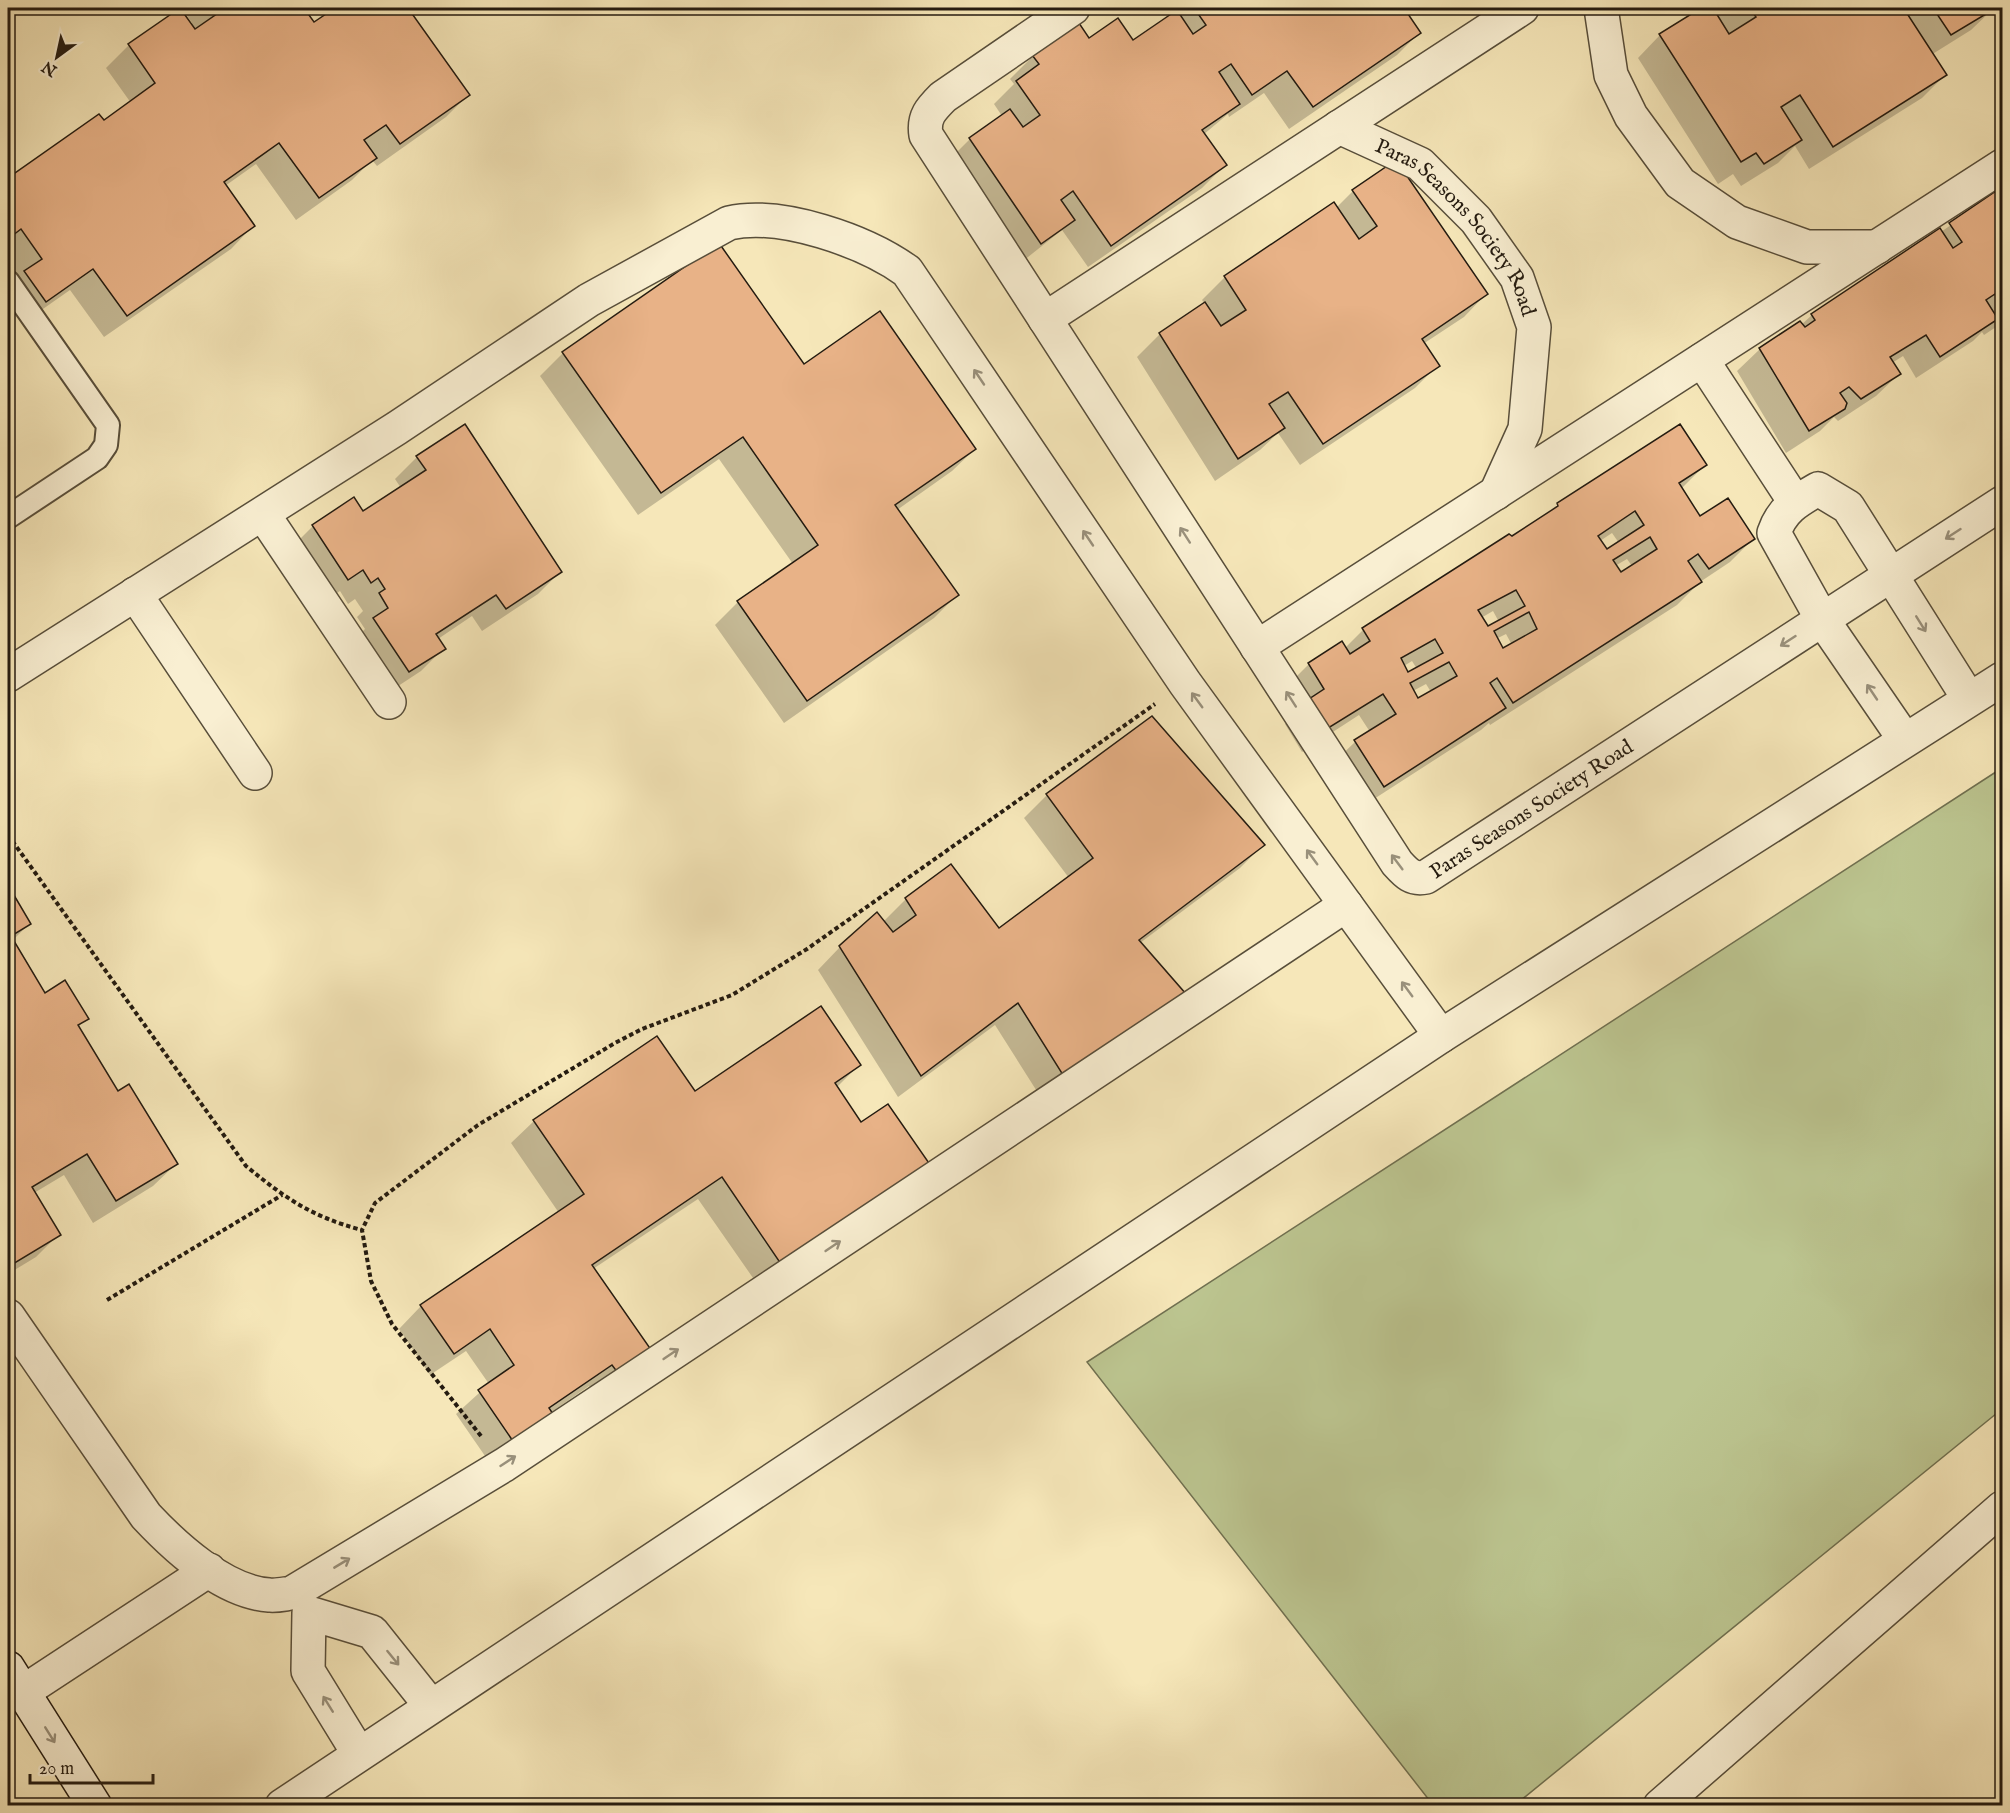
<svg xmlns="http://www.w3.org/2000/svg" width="2010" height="1813" font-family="'IM FELL English',serif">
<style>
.green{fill:#bcc590;stroke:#707050;stroke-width:1.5}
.shadow{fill:#0003;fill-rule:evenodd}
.building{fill:#e8b287;stroke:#241b10;stroke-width:1.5;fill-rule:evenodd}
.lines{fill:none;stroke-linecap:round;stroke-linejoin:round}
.lane-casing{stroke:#584e3a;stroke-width:26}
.street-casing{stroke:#584e3a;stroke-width:36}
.secondary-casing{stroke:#241b10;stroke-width:36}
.path{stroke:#241b10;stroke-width:4;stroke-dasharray:4.5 3;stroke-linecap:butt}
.lane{stroke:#f9efd2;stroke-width:22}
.street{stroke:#f9efd2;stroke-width:33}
.secondary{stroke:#f9efd2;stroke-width:33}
.oneway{stroke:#99907b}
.labels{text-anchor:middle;stroke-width:6;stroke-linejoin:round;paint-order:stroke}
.street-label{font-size:21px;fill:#241b10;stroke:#f9efd2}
</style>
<rect width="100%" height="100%" fill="#f6e7b9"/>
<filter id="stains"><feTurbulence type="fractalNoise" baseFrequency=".00333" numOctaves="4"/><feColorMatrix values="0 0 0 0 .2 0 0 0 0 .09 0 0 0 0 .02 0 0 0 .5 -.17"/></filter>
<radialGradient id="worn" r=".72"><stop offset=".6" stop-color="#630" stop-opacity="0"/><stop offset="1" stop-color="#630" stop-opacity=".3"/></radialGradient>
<polygon class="green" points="2002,768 2002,1409 1515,1805 1433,1805 1087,1362"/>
<g class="shadow">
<polygon points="190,8 302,8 314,24 337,8 406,8 468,95 446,117 377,166 372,160 352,180 296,220 256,164 225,186 253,226 231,249 104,337 70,290 23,323 8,302 8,289 18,279 8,264 8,180 99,116 103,122 131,103 106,68 129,45 180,10 190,25 192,23 185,13"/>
<polygon points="1185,8 1402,8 1419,33 1397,55 1289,129 1264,93 1229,117 1228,114 1203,135 1225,165 1202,188 1088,267 1062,230 1018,265 947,162 970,139 1002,116 994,104 1014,84 1010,79 1033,56 1079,25 1089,40 1133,42"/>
<polygon points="1704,8 1711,8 1713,11 1717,8 1994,8 1971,30 1931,55 1945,75 1922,98 1809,169 1795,146 1778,163 1741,186 1733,174 1718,184 1638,58 1660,35"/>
<polygon points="2002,189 2002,323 1984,335 1982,332 1973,341 1916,378 1903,356 1892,363 1899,374 1876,396 1838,421 1834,417 1820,431 1786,453 1737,371 1760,349 1801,325 1812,315 1941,232"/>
<polygon points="1353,191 1486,294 1464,317 1423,344 1438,365 1415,388 1300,465 1278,433 1260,450 1215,481 1137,357 1160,334 1205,304 1202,300 1225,277 1336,208"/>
<polygon points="719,245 804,366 975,449 952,471 897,510 957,595 934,618 784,723 715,625 738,602 793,564 719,459 638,515 540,376 563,353"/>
<polygon points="417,457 561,571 538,594 482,631 472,616 438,639 444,648 421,671 386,694 352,642 365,629 357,617 363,611 355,599 348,604 340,591 325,601 290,549 313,526 353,499 363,513 401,488 395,479"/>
<path d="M1705,465L1681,489L1700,518L1753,539L1730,562L1700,582L1677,605L1490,725L1489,723L1481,730L1360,808L1332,764L1355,742L1370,732L1359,715L1302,752L1285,724L1300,709L1286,687L1309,664L1342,643L1345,648L1363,630L1509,536L1511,538L1547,515L1558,505ZM1612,533L1619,543L1607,551L1600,541ZM1627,559L1632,566L1620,574L1615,566ZM1493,611L1499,622L1487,628L1481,618ZM1506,634L1512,645L1503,650L1496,639ZM1412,661L1417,669L1408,674L1404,666ZM1426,684L1431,692L1418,700L1413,691Z"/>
<polygon points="1152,718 1263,845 1240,868 1140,943 1045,1104 995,1025 898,1097 818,970 840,947 883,922 906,899 999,930 1069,878 1024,818 1047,795"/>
<polygon points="8,888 29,924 12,941 45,995 87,1018 78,1027 118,1093 176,1164 153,1186 93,1223 64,1175 34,1193 59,1234 36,1257 8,1274"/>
<polygon points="859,1065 836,1088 861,1124 929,1166 760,1288 698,1199 593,1269 652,1354 597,1398 589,1386 550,1413 494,1469 456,1414 489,1384 466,1351 430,1375 399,1329 421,1306 559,1213 511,1143 534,1121"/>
</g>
<g class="building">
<polygon points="180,8 195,29 221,11 219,8 304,8 314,22 335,8 408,8 470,95 400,144 386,125 364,140 377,158 319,198 279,143 224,182 255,226 127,316 93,269 46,302 24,271 42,259 21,229 8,239 8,178 99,114 104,120 155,83 128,44"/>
<polygon points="1194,8 1404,8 1421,33 1313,107 1287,71 1252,95 1231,64 1219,72 1240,104 1202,130 1227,165 1111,246 1073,191 1061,200 1075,220 1041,244 969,138 1010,109 1023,127 1040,115 1016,81 1039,64 1032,55 1079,23 1089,38 1118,18 1133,40 1177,10 1193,34 1206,25"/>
<polygon points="1701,8 1713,8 1729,34 1756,17 1750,8 1921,8 1908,15 1947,75 1833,147 1800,95 1781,107 1802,140 1764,164 1756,153 1741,162 1659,34"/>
<polygon points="1933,8 1996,8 1951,35"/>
<polygon points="1396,160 1488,294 1422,339 1440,366 1323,444 1288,392 1269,404 1285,428 1238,459 1159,333 1205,302 1221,326 1246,310 1224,276 1334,202 1359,239 1377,226 1352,190"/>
<polygon points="2002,187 2002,306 1995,294 1986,300 1998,319 1940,357 1926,335 1890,357 1901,374 1861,399 1849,387 1840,393 1847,403 1845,409 1809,431 1759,348 1800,321 1805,327 1815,320 1811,314 1940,228 1953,248 1962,242 1949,223"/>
<polygon points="719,243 804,364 880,311 976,449 895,505 959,595 807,701 737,601 818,545 743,437 661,493 562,352"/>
<polygon points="465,424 562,572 506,609 496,595 436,634 446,649 409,672 373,618 388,608 379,593 385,589 378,578 371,583 363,570 348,580 312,525 354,497 363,511 426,470 416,456"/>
<path d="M1680,424L1707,465L1679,483L1700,516L1728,498L1755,539L1709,569L1698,554L1688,561L1702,582L1513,703L1497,678L1490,683L1506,708L1384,787L1354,740L1396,714L1383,694L1325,730L1306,701L1324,689L1308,663L1342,641L1350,654L1370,641L1362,628L1509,534L1512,536L1558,506L1557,503ZM1635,511L1644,525L1607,549L1598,536ZM1650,537L1657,549L1621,572L1613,560ZM1516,590L1525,606L1488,626L1478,610ZM1529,612L1537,629L1503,648L1494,631ZM1435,639L1443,653L1408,672L1401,658ZM1449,662L1457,676L1418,698L1410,683Z"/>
<polygon points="1152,716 1265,845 1139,940 1186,994 1068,1083 1018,1003 921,1076 839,946 877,912 893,932 916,915 905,898 951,864 999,928 1093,858 1046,794"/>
<polygon points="8,885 31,924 11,936 45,993 65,980 89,1019 78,1025 118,1091 129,1084 178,1164 116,1201 87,1154 32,1187 61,1235 8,1267"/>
<polygon points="821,1006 861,1065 835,1083 861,1122 888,1104 931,1166 783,1267 722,1177 592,1265 654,1354 621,1377 612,1365 549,1408 557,1420 517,1447 478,1390 514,1365 490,1329 454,1354 420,1305 584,1194 533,1120 657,1036 695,1091"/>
</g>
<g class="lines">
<g class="lane-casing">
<polyline id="lane" points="8,282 108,425 106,445 97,458 8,517"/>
</g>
<g class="street-casing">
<g id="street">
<path id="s1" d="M1073,8L943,97C931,109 923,117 926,135L1397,863C1406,873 1412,880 1426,877L2002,503"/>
<polyline points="1601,8 1611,75 1631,116 1680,183 1737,222 1807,247 1877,247"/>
<path id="s2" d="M1339,127L1420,164L1476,220L1517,278L1534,327L1525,429L1496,493"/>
<polyline points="1045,319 1522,8"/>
<polyline points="1702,360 1795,502"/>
<polyline points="263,514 389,702"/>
<polyline points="135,594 255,773"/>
<polyline points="1257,647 2002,166"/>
<path d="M8,675L397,428L589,300L729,223C781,211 865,241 907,271L1185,683L1441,1036"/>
<path d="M1905,740L1822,619L1774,533C1782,509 1797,501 1818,489L1848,507L1969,699"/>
<path d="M8,1316L146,1516C175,1547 224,1592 269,1595C276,1596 284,1594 292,1593L504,1465L1346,905"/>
<polyline points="23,1692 209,1570"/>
<polyline points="359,1754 308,1671 309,1613 372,1632 431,1706"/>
<polyline points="282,1806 1441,1036 2002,679"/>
<polyline points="1660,1806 2002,1508"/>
</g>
</g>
<g class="secondary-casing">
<polyline id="secondary" points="8,1668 95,1806"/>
</g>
<g class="path">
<path d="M8,835L246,1166C285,1198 312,1217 362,1230"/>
<polyline points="107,1300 282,1195"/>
<polyline points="481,1436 392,1324 371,1281 362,1230 375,1203 478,1125 615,1043 642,1029 732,995 807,949 1155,704"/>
</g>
<use href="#lane" class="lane"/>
<use href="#street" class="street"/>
<use href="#secondary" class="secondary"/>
</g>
<defs><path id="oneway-shaft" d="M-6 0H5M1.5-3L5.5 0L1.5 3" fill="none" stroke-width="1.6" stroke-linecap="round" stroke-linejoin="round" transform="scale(1.5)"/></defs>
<g class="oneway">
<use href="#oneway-shaft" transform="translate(979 377) rotate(-124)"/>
<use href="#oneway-shaft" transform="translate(1953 534) rotate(147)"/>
<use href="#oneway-shaft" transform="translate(1185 535) rotate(-123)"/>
<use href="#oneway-shaft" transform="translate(1088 538) rotate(-124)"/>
<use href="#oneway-shaft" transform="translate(1921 624) rotate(58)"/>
<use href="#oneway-shaft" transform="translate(1788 641) rotate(147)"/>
<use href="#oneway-shaft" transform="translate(1872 692) rotate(-124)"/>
<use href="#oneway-shaft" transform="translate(1291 699) rotate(-123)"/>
<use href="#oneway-shaft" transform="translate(1197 700) rotate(-126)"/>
<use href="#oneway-shaft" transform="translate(1312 857) rotate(-126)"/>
<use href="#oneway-shaft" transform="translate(1397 862) rotate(-127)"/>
<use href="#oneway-shaft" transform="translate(1407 989) rotate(-126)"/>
<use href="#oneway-shaft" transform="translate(833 1246) rotate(-34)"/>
<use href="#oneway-shaft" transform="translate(671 1354) rotate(-34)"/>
<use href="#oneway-shaft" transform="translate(508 1461) rotate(-33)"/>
<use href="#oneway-shaft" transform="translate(342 1563) rotate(-31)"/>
<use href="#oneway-shaft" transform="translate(393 1658) rotate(51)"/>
<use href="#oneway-shaft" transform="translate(328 1704) rotate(-122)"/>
<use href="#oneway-shaft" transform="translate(50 1735) rotate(58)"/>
</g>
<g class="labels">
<g class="street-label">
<text dy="7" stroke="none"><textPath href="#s2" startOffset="160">Paras Seasons Society Road</textPath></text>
<text dy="7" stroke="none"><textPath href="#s1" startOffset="1228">Paras Seasons Society Road</textPath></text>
</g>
</g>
<rect width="2010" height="1813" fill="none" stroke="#f6e7b9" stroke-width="30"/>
<rect x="9" y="9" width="1992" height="1795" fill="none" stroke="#241b10" stroke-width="3"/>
<rect x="15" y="15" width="1980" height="1783" fill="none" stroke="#241b10" stroke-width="1.5"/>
<g transform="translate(57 57) rotate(213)" stroke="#f9efd2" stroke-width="4.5" paint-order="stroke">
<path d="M0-4.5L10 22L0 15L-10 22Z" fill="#241b10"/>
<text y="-9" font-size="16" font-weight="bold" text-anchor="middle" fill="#241b10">N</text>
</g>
<path d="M30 1774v9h123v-9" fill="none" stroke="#241b10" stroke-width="3"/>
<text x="39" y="1774" font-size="18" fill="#241b10" stroke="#f9efd2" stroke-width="4.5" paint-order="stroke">20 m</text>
<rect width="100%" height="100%" filter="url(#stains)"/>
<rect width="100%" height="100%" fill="url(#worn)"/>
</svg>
